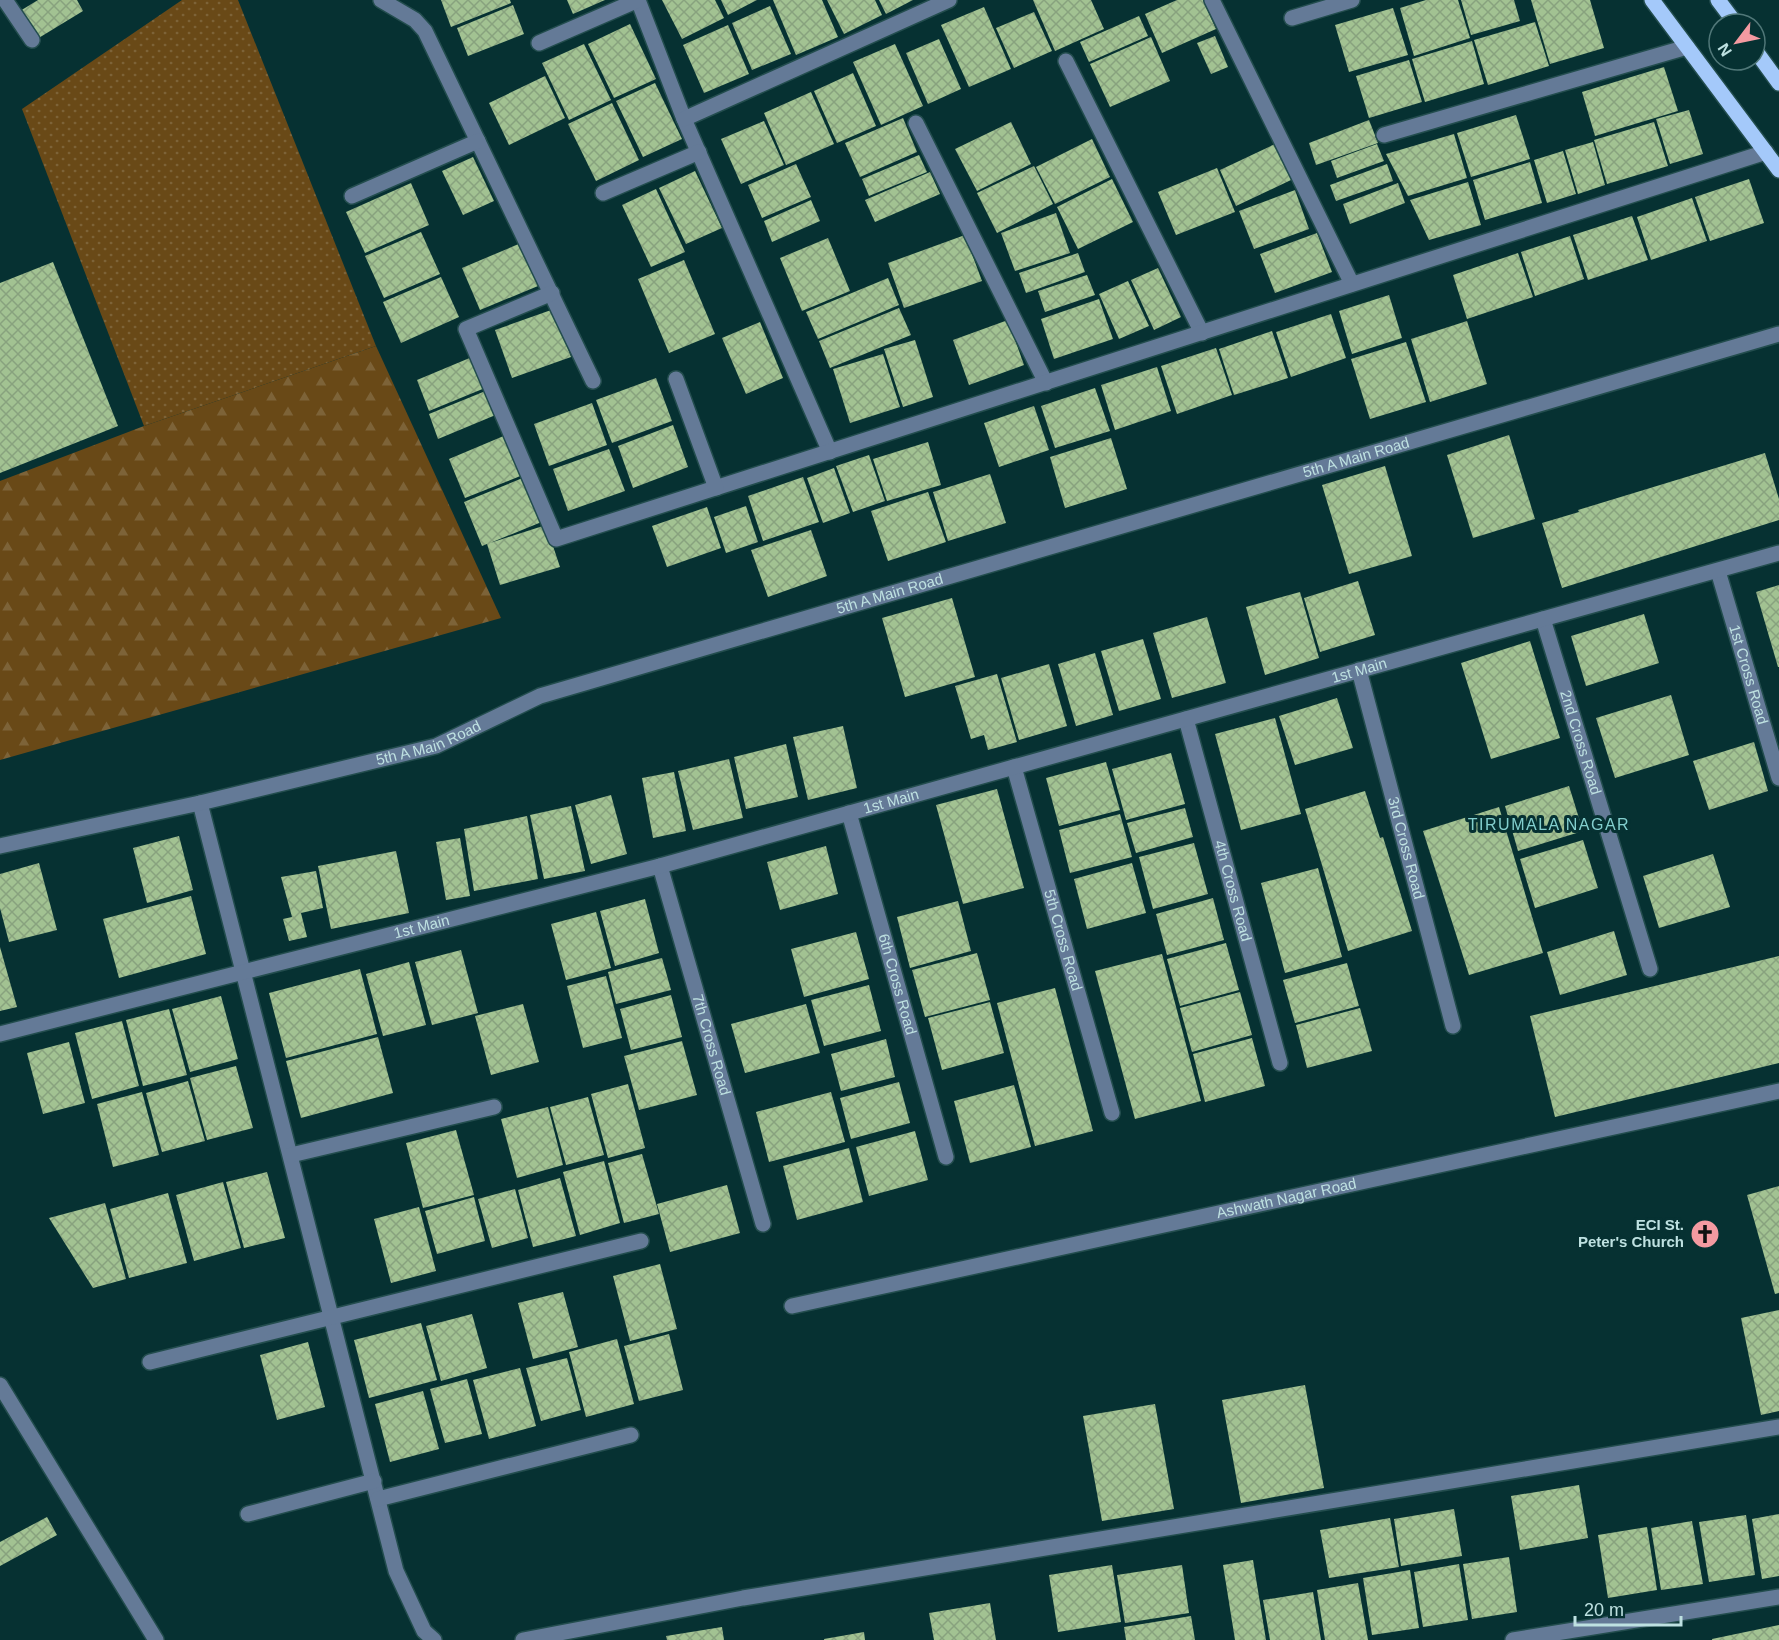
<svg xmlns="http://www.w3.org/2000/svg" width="1779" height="1640" font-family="Helvetica,sans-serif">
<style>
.grass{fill:url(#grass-dots)}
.forest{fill:url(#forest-firs)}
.building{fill:url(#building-cross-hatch)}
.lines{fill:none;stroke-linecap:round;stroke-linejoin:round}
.minor-casing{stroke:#234d4e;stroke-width:18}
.major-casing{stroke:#234d4e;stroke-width:18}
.minor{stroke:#647a97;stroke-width:15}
.major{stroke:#a4c9fa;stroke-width:15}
.labels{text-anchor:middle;stroke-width:6;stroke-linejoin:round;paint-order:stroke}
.street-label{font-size:15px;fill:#bee1e1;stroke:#063132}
.poi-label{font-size:15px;font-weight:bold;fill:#bee1e1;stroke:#063132;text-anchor:end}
.neighbourhood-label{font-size:16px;letter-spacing:1.5px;fill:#83cfce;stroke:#063132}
</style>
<defs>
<pattern id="grass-dots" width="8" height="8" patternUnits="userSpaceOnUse" patternTransform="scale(1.5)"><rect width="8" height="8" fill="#694917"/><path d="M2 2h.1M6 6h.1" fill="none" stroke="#7d6338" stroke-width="1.8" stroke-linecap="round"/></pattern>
<pattern id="forest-firs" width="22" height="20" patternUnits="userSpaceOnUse" patternTransform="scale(1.5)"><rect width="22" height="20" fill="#694917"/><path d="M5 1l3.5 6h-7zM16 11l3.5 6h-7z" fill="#7d6338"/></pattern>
<pattern id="building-cross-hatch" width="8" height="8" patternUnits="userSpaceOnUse" patternTransform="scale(1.5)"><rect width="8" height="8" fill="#a2c292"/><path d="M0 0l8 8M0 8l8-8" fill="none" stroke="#88a27e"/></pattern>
</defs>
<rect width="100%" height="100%" fill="#063132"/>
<polygon class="grass" points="182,0 238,0 376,346 144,426 22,109"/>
<polygon class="forest" points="376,346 501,618 0,760 0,481 144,426"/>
<g class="building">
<polygon points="38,0 77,0 83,11 37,39 20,11"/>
<polygon points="441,0 510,0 511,3 451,27"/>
<polygon points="567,0 605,0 573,14"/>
<polygon points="662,0 715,0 724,18 682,39"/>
<polygon points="721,0 757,0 728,15"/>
<polygon points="773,0 822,0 838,37 796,55"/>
<polygon points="827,0 875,0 882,15 844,34"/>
<polygon points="879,0 913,0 886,14"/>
<polygon points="1033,0 1091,0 1104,29 1055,51"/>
<polygon points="1177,0 1203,0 1216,29 1162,53 1145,14"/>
<polygon points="1426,0 1458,0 1470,38 1414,56 1400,8"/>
<polygon points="1461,0 1514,0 1520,21 1471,35"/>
<polygon points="1531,0 1590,0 1604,48 1550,64"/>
<polygon points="513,5 524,34 468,56 457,28"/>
<polygon points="770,6 791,54 752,70 732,23"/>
<polygon points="984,7 1011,69 969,87 941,25"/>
<polygon points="1393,8 1408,55 1349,72 1335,25"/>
<polygon points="1034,12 1052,51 1014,68 996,28"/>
<polygon points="1139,16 1148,36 1089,62 1080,42"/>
<polygon points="1535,22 1549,66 1488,85 1474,40"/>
<polygon points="630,24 656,79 614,98 588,44"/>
<polygon points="728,25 749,74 704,93 683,45"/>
<polygon points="1215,36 1228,67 1211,74 1197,43"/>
<polygon points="1151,37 1170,81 1110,107 1090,64"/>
<polygon points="939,39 961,89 928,104 906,53"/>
<polygon points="1472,41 1484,84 1425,102 1412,59"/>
<polygon points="584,44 611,100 569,120 542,63"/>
<polygon points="895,44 923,106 881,125 853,62"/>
<polygon points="1409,60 1422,102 1369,118 1356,76"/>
<polygon points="1664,67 1678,111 1595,136 1582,92"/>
<polygon points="853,73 876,126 837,143 814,91"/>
<polygon points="545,76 565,118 509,145 489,103"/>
<polygon points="655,83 682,139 643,157 616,101"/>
<polygon points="811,92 834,144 786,165 764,113"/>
<polygon points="612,103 639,160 596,181 568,124"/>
<polygon points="1689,110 1703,154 1670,164 1656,119"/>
<polygon points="1516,115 1530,159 1471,177 1457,133"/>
<polygon points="903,118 917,152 860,177 845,143"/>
<polygon points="1369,120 1378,143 1316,165 1309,143"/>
<polygon points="764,121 784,165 741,184 721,139"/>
<polygon points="1011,122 1031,164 977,191 955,149"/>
<polygon points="1654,122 1668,166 1607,184 1594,140"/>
<polygon points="1454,134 1467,178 1408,196 1386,154"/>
<polygon points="1092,139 1110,177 1055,204 1036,167"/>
<polygon points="1593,142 1605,185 1578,194 1565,150"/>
<polygon points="1275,144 1291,180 1236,206 1220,170"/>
<polygon points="1377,144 1384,161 1337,178 1331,161"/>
<polygon points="1563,151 1576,194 1547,203 1534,160"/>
<polygon points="919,155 927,172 869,196 862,179"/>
<polygon points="473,157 494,201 463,215 442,171"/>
<polygon points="1530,162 1542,203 1485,220 1473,180"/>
<polygon points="796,164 811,197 762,218 748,185"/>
<polygon points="1387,164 1393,181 1336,201 1330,185"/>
<polygon points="1034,166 1053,204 997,233 977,193"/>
<polygon points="1217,168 1235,212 1176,235 1158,192"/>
<polygon points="695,171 722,228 686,244 659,188"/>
<polygon points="930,172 940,194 875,222 865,200"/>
<polygon points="1112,179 1133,222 1078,249 1057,207"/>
<polygon points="1749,179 1764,223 1710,241 1695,197"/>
<polygon points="1468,182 1481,225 1429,240 1410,200"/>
<polygon points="411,183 429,225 365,253 346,212"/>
<polygon points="1398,183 1405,203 1350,224 1343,204"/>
<polygon points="656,189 685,252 651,267 622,205"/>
<polygon points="1295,190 1309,229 1254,249 1239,211"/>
<polygon points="1692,198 1707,241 1651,260 1637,217"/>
<polygon points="811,200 820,221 772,242 764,221"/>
<polygon points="1056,213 1070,253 1015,271 1001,233"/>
<polygon points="1632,216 1648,260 1588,280 1573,235"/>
<polygon points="421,232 440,274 384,298 365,256"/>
<polygon points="1317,233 1332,272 1275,293 1260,254"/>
<polygon points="965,235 982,281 904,308 888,263"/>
<polygon points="1570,236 1584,279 1535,296 1521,252"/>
<polygon points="828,238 850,291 802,311 780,258"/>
<polygon points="521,243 538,286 480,310 462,268"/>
<polygon points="1078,253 1085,272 1026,293 1019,273"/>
<polygon points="1518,253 1533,297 1467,319 1453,275"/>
<polygon points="684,260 715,334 669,353 638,279"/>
<polygon points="53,262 118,426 0,473 0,283"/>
<polygon points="1158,268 1181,317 1154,330 1131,280"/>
<polygon points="1087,275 1095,295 1045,312 1038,291"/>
<polygon points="441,277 459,317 401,343 383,302"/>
<polygon points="888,278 899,305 818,339 806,312"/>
<polygon points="1128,281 1149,326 1119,339 1099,294"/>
<polygon points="1389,295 1402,338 1352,354 1339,311"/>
<polygon points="1099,299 1113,339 1054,359 1041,319"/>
<polygon points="899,308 911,335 830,368 819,341"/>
<polygon points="554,309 571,357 512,378 495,330"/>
<polygon points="1331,314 1346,358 1291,377 1276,332"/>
<polygon points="1008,320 1024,365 969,385 953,340"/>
<polygon points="1467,321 1487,384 1430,402 1411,339"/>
<polygon points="760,322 783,378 746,394 722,338"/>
<polygon points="1272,331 1288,378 1234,395 1219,349"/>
<polygon points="915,340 933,397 903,407 884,349"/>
<polygon points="1406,342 1426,402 1370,419 1351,359"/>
<polygon points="1216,348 1232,395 1177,414 1161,366"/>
<polygon points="883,354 900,407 850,423 833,369"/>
<polygon points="472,357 485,388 429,411 417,380"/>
<polygon points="1157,367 1171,411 1115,430 1101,385"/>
<polygon points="656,378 672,421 612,443 596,400"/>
<polygon points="1095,388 1110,431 1055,448 1041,406"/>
<polygon points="488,390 498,414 438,439 429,414"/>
<polygon points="592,403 607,445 549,466 534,424"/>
<polygon points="1034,406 1049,450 999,467 984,423"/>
<polygon points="673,425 688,467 633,488 618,446"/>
<polygon points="506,435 523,475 465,498 449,459"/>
<polygon points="1509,435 1535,519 1473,538 1447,455"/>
<polygon points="1111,438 1127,489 1065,508 1050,457"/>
<polygon points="928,442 941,485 887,501 873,459"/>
<polygon points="609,449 625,491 568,511 553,469"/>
<polygon points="1765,453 1779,499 1779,520 1562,588 1542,523 1579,512 1578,510"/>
<polygon points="869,455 885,501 853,512 836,466"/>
<polygon points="1385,466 1412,556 1349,574 1322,485"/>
<polygon points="834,468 850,513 823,523 807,478"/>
<polygon points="990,474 1006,523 948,541 933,492"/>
<polygon points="525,477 544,521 490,543 546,525 560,567 500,585 487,544 482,546 464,502"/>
<polygon points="803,477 819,522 763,541 748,496"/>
<polygon points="928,492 946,542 888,561 871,511"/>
<polygon points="746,506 758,542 726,553 714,517"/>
<polygon points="707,507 721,548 667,567 652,526"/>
<polygon points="811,530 827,576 768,597 751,550"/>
<polygon points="1358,581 1375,635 1320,652 1304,598"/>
<polygon points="1779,585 1779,667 1778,667 1756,592"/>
<polygon points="1300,592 1319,658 1265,675 1246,607"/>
<polygon points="952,598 975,677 905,697 882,618"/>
<polygon points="1644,614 1659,663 1586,686 1571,636"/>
<polygon points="1207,617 1226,683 1172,698 1153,633"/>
<polygon points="1143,639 1161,699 1119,711 1101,651"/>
<polygon points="1530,641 1560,738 1491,759 1461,663"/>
<polygon points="1095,653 1113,715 1076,726 1058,664"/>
<polygon points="1049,664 1067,726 1019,740 1001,678"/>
<polygon points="997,674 1017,742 988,750 984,735 971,739 955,686"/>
<polygon points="1671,695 1689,755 1615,778 1596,718"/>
<polygon points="1337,698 1353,748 1295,765 1279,716"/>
<polygon points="1275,718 1301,814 1241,830 1215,734"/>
<polygon points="843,726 857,788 808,800 793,737"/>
<polygon points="1754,742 1768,791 1709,810 1693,761"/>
<polygon points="786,744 798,797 746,809 734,757"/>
<polygon points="1171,753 1185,804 1126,820 1112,769"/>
<polygon points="729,759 743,818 693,830 678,771"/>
<polygon points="1106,762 1120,810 1059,826 1046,778"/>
<polygon points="674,772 686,831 653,838 642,778"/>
<polygon points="1569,786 1583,831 1518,851 1505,806"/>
<polygon points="997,789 1024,888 963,904 936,805"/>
<polygon points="1365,791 1380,838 1383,837 1412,931 1348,951 1305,809"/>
<polygon points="611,795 627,854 591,864 575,805"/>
<polygon points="571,806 585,871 544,879 530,815"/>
<polygon points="1499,807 1543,953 1469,975 1423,831"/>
<polygon points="1185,808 1193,837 1136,853 1127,823"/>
<polygon points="1120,814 1132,857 1070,873 1059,830"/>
<polygon points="527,816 538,879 474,891 464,829"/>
<polygon points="179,836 193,890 147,903 133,848"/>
<polygon points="460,838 470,896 446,900 436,842"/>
<polygon points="1583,840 1598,888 1535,908 1520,859"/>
<polygon points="1194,843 1208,894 1153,909 1139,857"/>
<polygon points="826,846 838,894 780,910 767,862"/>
<polygon points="396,851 409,913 331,929 318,866"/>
<polygon points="1713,854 1730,907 1659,928 1643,876"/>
<polygon points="39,863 57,930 9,942 0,908 0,874"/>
<polygon points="1132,863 1146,913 1087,929 1074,879"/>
<polygon points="1318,868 1342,957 1285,973 1261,883"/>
<polygon points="316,871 323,908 301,913 307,937 289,941 283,919 292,917 281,877"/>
<polygon points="191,896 206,954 119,978 103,919"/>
<polygon points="1213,898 1224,940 1167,955 1156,914"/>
<polygon points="645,899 659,953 615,966 600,911"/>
<polygon points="958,901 971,951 910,968 897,917"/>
<polygon points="596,912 611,968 566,980 551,924"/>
<polygon points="1614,931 1627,975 1560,995 1547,952"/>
<polygon points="856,932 869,979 804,997 791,949"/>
<polygon points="1226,943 1239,990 1180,1006 1167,959"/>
<polygon points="0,947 17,1007 0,1011"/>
<polygon points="461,950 478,1013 432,1025 415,962"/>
<polygon points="977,953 990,1000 925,1017 912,970"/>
<polygon points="1162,954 1201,1101 1135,1119 1095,971"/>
<polygon points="1779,956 1779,1063 1555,1117 1530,1016"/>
<polygon points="662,958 671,990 616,1004 608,972"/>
<polygon points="409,962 426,1025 383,1036 366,974"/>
<polygon points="1347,963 1359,1006 1295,1023 1283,980"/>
<polygon points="360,969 377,1034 286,1058 269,993"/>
<polygon points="606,976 622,1038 583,1048 567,986"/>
<polygon points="869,985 881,1031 824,1046 811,1000"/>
<polygon points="1055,988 1093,1131 1035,1146 997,1003"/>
<polygon points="1240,992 1252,1035 1192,1052 1180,1008"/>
<polygon points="671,995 682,1037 631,1050 620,1009"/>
<polygon points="221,996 238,1059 190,1072 172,1009"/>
<polygon points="990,1002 1004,1053 942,1070 928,1018"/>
<polygon points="523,1004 539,1062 491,1075 475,1016"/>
<polygon points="806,1004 820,1053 745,1073 731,1024"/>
<polygon points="1360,1008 1372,1051 1307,1068 1296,1025"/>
<polygon points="169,1009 187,1075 143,1086 126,1020"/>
<polygon points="122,1021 139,1086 92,1099 75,1033"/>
<polygon points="378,1037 393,1093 301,1118 286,1061"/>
<polygon points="1252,1038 1265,1086 1205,1102 1193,1054"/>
<polygon points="886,1039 895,1077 841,1091 831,1054"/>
<polygon points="682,1041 697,1095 639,1110 624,1056"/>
<polygon points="69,1042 85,1103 43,1114 27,1053"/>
<polygon points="236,1066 253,1128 207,1140 190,1078"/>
<polygon points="188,1081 205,1141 162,1152 146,1093"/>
<polygon points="899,1082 910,1123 851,1139 840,1098"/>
<polygon points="628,1084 645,1148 608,1158 591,1094"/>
<polygon points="1014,1085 1031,1147 970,1163 954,1101"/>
<polygon points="142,1092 159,1155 113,1167 97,1104"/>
<polygon points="831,1092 845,1142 769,1162 756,1112"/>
<polygon points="588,1097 604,1155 566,1165 550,1107"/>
<polygon points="548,1107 563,1165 517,1178 501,1119"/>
<polygon points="456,1130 474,1195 423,1208 406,1143"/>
<polygon points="915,1131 928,1180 869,1196 856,1147"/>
<polygon points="849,1148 863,1202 797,1220 783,1166"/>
<polygon points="642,1154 659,1214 624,1223 608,1163"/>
<polygon points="604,1161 620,1223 580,1235 563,1172"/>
<polygon points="267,1172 285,1238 244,1248 226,1182"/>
<polygon points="560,1178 576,1236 533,1247 518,1190"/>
<polygon points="223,1182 241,1248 194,1261 176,1195"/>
<polygon points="727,1185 740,1233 670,1252 657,1204"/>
<polygon points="1779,1186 1779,1293 1775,1294 1747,1195"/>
<polygon points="515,1189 528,1238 492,1248 478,1199"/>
<polygon points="168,1193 187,1263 129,1278 110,1209"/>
<polygon points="474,1197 485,1241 437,1254 425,1211"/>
<polygon points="105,1203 126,1279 93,1288 49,1218"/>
<polygon points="419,1207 436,1271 391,1283 374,1219"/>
<polygon points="660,1264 677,1329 630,1341 613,1276"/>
<polygon points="563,1292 578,1347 533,1359 518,1303"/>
<polygon points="1779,1310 1779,1411 1761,1415 1741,1318"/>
<polygon points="472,1314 487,1368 441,1381 426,1326"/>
<polygon points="421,1323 437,1380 369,1398 354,1340"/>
<polygon points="669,1334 683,1390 639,1401 624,1346"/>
<polygon points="617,1339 634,1404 586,1417 569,1352"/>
<polygon points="308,1342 325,1407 277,1420 260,1355"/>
<polygon points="567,1358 581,1410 541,1421 526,1368"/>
<polygon points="520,1368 536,1426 489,1439 473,1380"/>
<polygon points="467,1379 482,1434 445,1443 430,1389"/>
<polygon points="1305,1385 1324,1488 1241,1503 1222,1400"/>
<polygon points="423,1391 439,1449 390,1462 375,1404"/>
<polygon points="1155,1404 1174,1509 1102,1521 1083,1416"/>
<polygon points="1579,1485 1588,1538 1520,1550 1511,1496"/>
<polygon points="1454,1509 1462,1556 1401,1566 1394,1519"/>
<polygon points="1779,1514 1779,1576 1762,1579 1752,1519"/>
<polygon points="1746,1515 1755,1575 1709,1582 1699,1522"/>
<polygon points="47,1517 57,1535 0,1566 0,1542"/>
<polygon points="1390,1518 1399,1567 1329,1578 1320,1530"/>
<polygon points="1692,1521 1703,1584 1661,1590 1651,1528"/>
<polygon points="1647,1527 1657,1590 1608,1598 1598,1535"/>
<polygon points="1509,1557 1517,1612 1472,1619 1463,1564"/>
<polygon points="1253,1560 1266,1640 1235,1640 1223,1565"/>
<polygon points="1459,1564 1468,1620 1423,1627 1414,1572"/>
<polygon points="1112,1565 1121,1622 1058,1632 1049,1575"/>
<polygon points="1182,1565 1189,1613 1125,1623 1117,1575"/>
<polygon points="1410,1570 1419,1628 1372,1635 1363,1578"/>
<polygon points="1358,1583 1368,1640 1325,1640 1317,1590"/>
<polygon points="1313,1592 1321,1640 1270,1640 1263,1600"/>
<polygon points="990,1603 996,1640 934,1640 929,1613"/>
<polygon points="1191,1616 1195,1640 1126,1640 1124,1627"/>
<polygon points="1779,1625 1779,1640 1712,1640 1712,1639"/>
<polygon points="722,1627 724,1640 667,1640 666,1636"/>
<polygon points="864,1632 865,1640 824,1640 824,1639"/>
</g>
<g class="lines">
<g class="minor-casing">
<g id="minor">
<polyline points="5,0 32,40"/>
<polyline points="381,0 415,20 425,31 593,381"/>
<polyline points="638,0 684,119 830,452"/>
<polyline points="1212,0 1352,284"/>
<polyline points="1292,18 1352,0"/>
<polyline points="539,43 638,0"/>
<polyline points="1066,61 1202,333"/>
<polyline points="684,119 949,0"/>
<polyline points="916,123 1046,383"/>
<polyline points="1384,135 1687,47"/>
<polyline points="603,193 699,152"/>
<polyline points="352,196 478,141"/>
<polyline points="552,293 466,329 556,539 1766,152"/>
<polyline points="676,379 716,488"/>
<path id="s1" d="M1718,571L1779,778"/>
<path id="s2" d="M1543,619L1650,969"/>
<path id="s3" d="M1359,670L1453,1026"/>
<path id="s4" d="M1186,719L1280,1063"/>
<path id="s5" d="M1014,767L1112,1113"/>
<polyline points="200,803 396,1571 424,1631 434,1640"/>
<path id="s6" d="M849,813L946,1157"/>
<path id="s7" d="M0,846L200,803L436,746L540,696L1779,334"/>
<path id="s8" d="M660,866L763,1224"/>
<path id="s9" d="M0,1034L660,866L1779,553"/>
<polyline points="291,1155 494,1107"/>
<path id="s10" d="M792,1306L1779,1091"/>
<polyline points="150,1362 641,1241"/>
<polyline points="0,1385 156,1640"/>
<polyline points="378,1499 631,1435"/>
<polyline points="248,1514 374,1481"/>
<polyline points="523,1640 743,1598 1779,1427"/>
<polyline points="1513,1640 1779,1597"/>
</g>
</g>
<g class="major-casing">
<g id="major">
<polyline points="1652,0 1779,170"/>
<polyline points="1718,0 1736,24"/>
<polyline points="1755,50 1779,83"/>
</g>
</g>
<use href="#minor" class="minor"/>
<use href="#major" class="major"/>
</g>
<defs>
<g id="church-disc" transform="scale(1.5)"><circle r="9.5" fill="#f49aa1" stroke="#063132"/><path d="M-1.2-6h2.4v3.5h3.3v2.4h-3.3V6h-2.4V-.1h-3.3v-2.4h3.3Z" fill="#111"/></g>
</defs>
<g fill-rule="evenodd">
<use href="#church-disc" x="1705" y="1234"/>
</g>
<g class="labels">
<g class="street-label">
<text dy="5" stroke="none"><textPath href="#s7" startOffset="1413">5th A Main Road</textPath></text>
<text dy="5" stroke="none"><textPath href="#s7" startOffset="927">5th A Main Road</textPath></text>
<text dy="5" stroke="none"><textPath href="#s9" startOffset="1407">1st Main</textPath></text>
<text dy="5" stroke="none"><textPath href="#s1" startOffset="108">1st Cross Road</textPath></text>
<text dy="5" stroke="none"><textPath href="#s7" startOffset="441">5th A Main Road</textPath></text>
<text dy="5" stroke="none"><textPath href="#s2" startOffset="129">2nd Cross Road</textPath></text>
<text dy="5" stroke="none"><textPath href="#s9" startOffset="921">1st Main</textPath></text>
<text dy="5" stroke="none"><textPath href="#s3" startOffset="184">3rd Cross Road</textPath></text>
<text dy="5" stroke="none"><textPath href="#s4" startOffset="178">4th Cross Road</textPath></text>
<text dy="5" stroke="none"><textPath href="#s9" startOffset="435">1st Main</textPath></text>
<text dy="5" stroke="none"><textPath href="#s5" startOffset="180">5th Cross Road</textPath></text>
<text dy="5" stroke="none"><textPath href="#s6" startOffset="178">6th Cross Road</textPath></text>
<text dy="5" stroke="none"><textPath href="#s8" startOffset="186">7th Cross Road</textPath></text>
<text dy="5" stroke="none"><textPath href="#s10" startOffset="506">Ashwath Nagar Road</textPath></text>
</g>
<g class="poi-label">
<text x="1684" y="1230">ECI St.<tspan x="1684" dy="17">Peter's Church</tspan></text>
</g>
<g class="neighbourhood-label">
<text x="1549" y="830">TIRUMALA NAGAR</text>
</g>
</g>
<g transform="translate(1737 42) rotate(238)"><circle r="28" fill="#063132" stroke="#507778" stroke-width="1.5"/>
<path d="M0-4.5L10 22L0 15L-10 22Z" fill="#f49aa1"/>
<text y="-9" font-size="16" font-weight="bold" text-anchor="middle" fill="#bee1e1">N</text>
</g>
<path d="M1575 1616v9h106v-9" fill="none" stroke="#bee1e1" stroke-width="3"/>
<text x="1584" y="1616" font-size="18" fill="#bee1e1" stroke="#063132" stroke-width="4.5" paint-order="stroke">20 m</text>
</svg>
